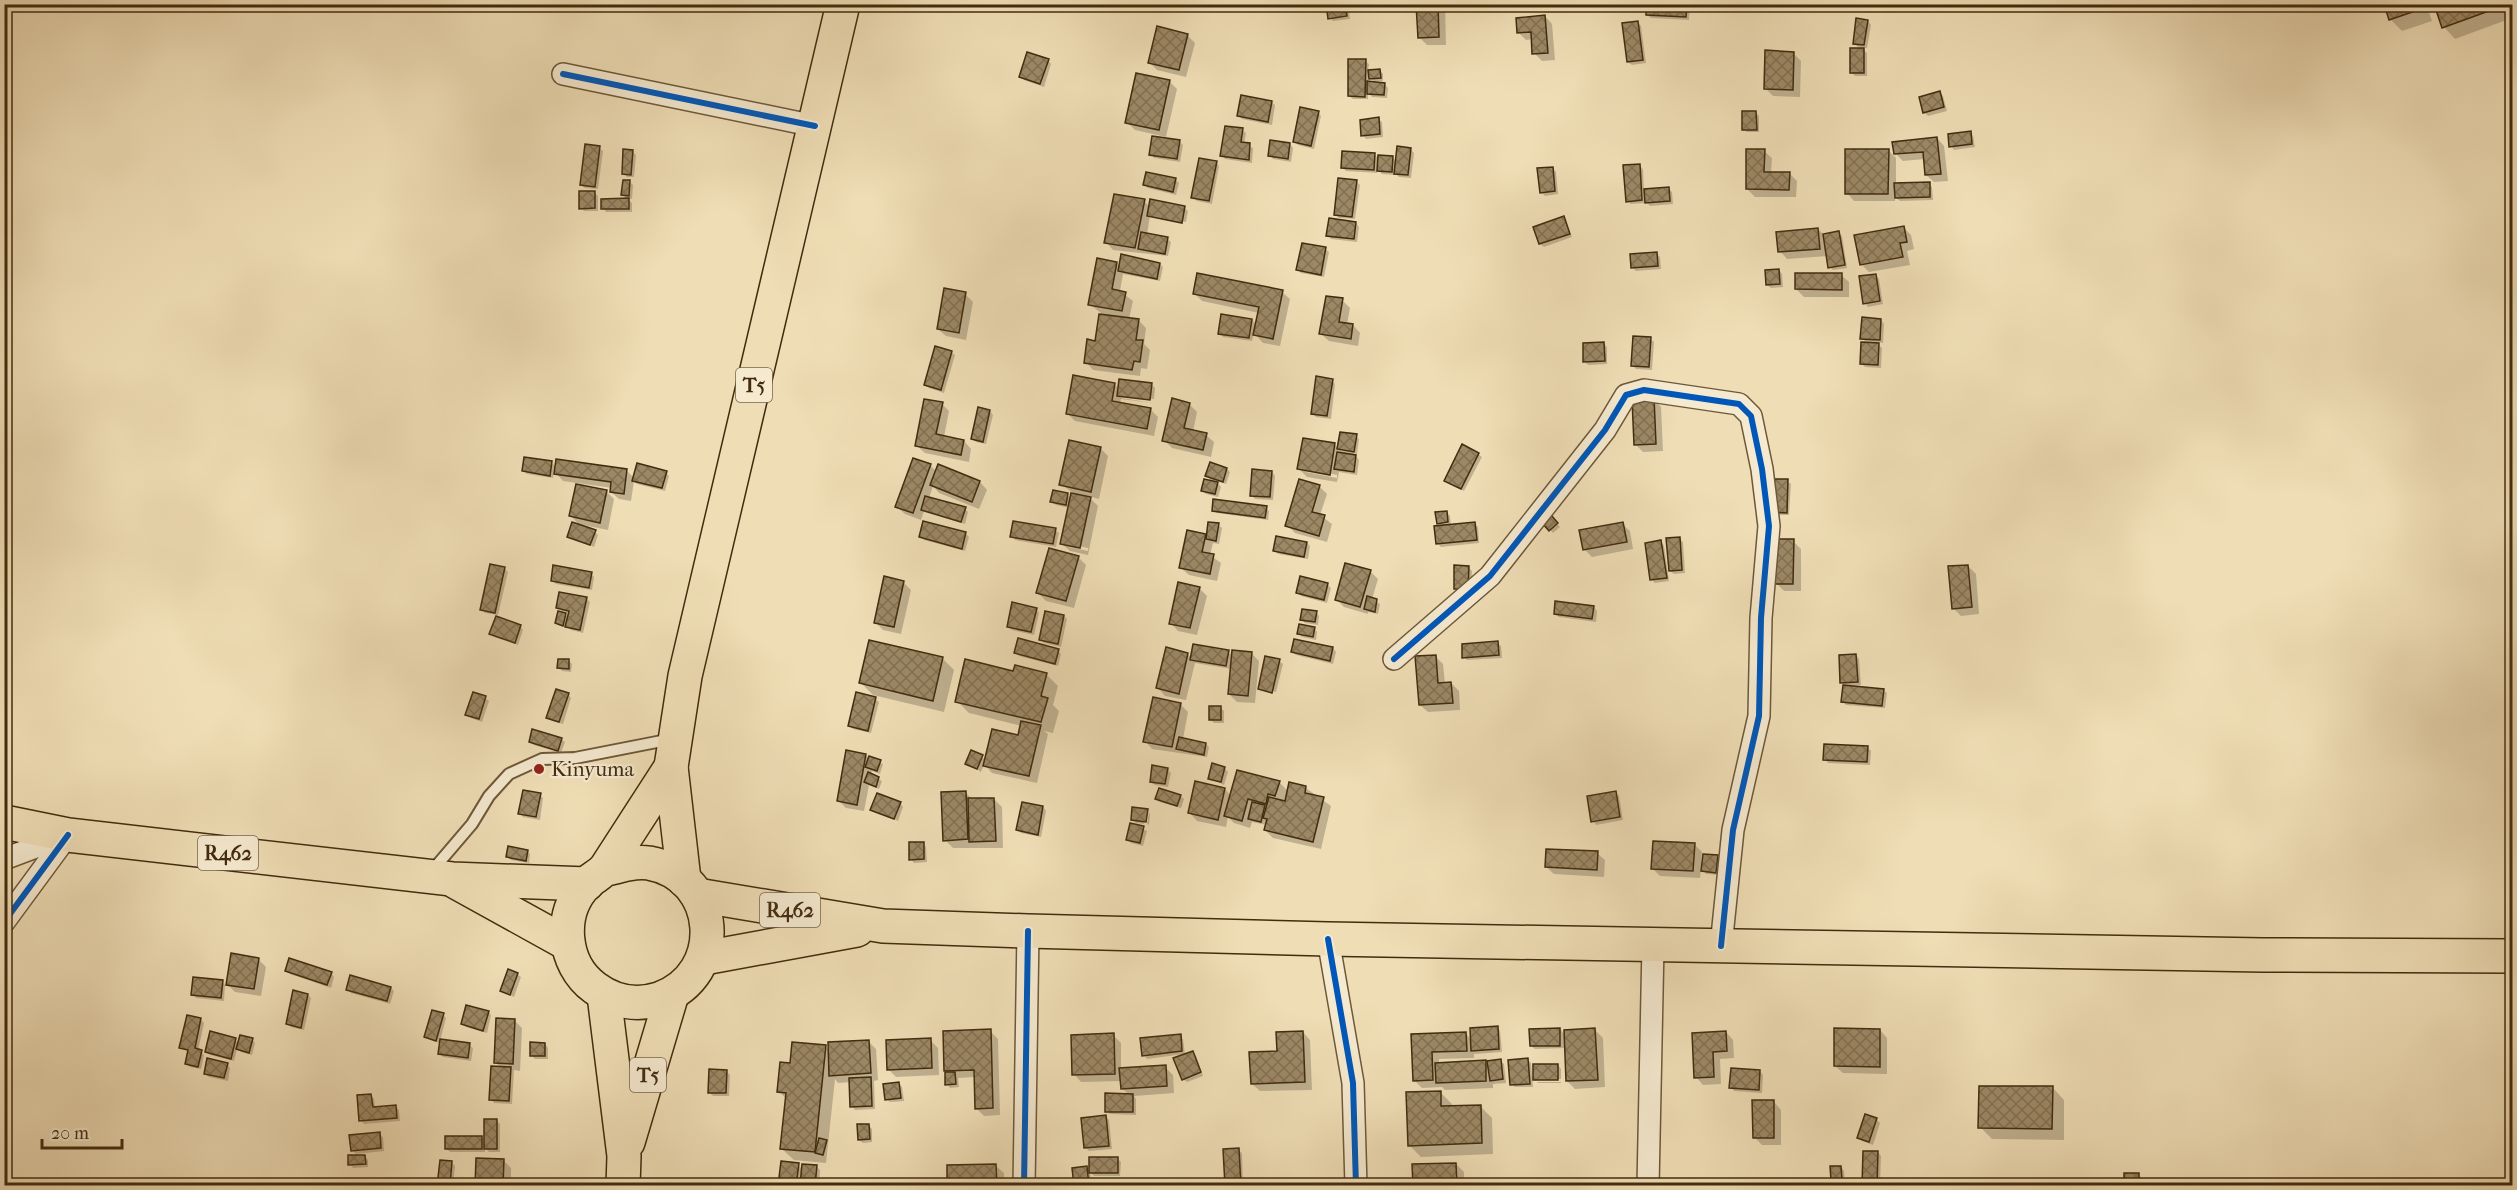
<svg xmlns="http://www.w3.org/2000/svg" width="2517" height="1190" font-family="'IM FELL French Canon',serif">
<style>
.shadow{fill:#0003;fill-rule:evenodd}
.building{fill:url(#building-cross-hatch);stroke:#422c0f;stroke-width:1.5}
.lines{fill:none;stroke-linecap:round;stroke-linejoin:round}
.service-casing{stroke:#6d5838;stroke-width:14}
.minor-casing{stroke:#6d5838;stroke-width:24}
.primary-casing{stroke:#422c0f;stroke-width:36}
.trunk-casing{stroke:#422c0f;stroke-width:36}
.service{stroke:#f5e9cf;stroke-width:10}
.minor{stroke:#f5e9cf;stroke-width:21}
.primary{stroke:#efddb5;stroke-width:33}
.trunk{stroke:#efddb5;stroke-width:33}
.cycleway-casing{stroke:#f5e9cf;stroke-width:10}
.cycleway{stroke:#0057b8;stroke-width:6}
.poi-dot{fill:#8f2418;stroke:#f5e9cf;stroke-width:2}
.labels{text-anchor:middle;stroke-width:4.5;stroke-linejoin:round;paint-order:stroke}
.shield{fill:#f5e9cf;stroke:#786549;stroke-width:1.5}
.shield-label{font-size:20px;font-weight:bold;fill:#422c0f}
.poi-label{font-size:21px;fill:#422c0f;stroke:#f5e9cf;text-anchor:start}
</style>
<defs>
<pattern id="building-cross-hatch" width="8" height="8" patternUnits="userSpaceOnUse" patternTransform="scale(1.5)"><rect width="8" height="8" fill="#9c8865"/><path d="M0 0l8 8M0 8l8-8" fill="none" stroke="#816f52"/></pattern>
</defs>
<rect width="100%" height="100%" fill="#efddb5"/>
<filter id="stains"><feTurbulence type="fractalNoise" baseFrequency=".00333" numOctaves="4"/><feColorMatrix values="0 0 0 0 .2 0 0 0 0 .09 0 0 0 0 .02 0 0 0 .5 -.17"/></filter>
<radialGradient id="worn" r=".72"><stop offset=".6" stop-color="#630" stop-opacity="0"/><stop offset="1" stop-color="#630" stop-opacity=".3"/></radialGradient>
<g class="shadow">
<polygon points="1328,4 1348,4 1350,19 1333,21 1330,18"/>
<polygon points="1356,4 1377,4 1378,11 1360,12"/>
<polygon points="1418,4 1445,4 1446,45 1427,45 1419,37"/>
<polygon points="1648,4 1690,4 1689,20 1651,18 1647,15"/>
<polygon points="2385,4 2426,4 2432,21 2402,31 2391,20"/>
<polygon points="2436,4 2512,4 2512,18 2455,39 2444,27"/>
<polygon points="1545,16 1552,24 1555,60 1542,61 1534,53 1533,39 1526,40 1518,32"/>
<polygon points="1868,21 1871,25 1867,48 1858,47 1854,43"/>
<polygon points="1638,23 1641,26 1646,63 1632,65 1628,62"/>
<polygon points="1187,35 1195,43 1186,77 1157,70 1149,62"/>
<polygon points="1863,50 1867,53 1867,76 1855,76 1852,73"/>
<polygon points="1793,53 1801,61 1800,97 1773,96 1765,88"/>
<polygon points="1048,60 1051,64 1044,87 1024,80 1020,76"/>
<polygon points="1365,61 1369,64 1368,71 1380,70 1383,74 1383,81 1374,81 1368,76 1368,83 1384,84 1388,88 1387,98 1372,97 1368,93 1368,99 1353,99 1349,96"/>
<polygon points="1169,81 1177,89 1166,137 1135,130 1127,122"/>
<polygon points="1940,93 1943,96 1947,111 1928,116 1924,112"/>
<polygon points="1271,102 1275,105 1272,125 1242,119 1239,116"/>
<polygon points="1318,112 1321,116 1314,149 1298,145 1294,141"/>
<polygon points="1756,113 1759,116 1759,132 1747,132 1743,129"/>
<polygon points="1378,119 1382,122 1383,137 1366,139 1363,135"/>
<polygon points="1242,130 1246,133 1244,144 1253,148 1252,163 1225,159 1222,155"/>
<polygon points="1970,133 1973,136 1975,147 1954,150 1951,146"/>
<polygon points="1937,138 1944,146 1948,181 1934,182 1926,175 1925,159 1903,161 1896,154 1896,185 1929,184 1932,187 1933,200 1900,201 1895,197 1895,201 1854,201 1847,193 1888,150 1896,158 1894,143"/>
<polygon points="1179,141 1183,145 1180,162 1154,158 1151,154"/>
<polygon points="1290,144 1293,148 1291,162 1273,159 1270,155"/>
<polygon points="599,148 603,151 598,189 585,188 581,185"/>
<polygon points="1410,149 1414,153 1411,178 1399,177 1395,173 1395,175 1382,174 1377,169 1377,173 1346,171 1342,167 1374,154 1379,159 1393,158 1397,162"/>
<polygon points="632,151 636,155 634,177 627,177 623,173"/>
<polygon points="1764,151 1772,158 1771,173 1789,173 1797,181 1796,197 1755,197 1747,189"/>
<polygon points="1216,162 1219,166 1212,204 1197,201 1193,197"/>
<polygon points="1639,166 1643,169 1644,191 1669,189 1672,192 1673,204 1650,206 1645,200 1645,203 1631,204 1628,201"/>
<polygon points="1553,168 1556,172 1558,194 1545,196 1541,192"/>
<polygon points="1176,180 1179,183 1176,195 1148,188 1145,185"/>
<polygon points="1356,181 1360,185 1355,219 1339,218 1335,214"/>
<polygon points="630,182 633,185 632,199 627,198 632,203 632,212 606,212 603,208 628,200 622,194"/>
<polygon points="595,193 598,196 598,211 584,211 581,208"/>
<polygon points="1144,201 1150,207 1184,208 1188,211 1186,222 1150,215 1147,235 1167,239 1171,242 1168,256 1113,250 1106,242"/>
<polygon points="1563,218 1572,237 1544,247 1540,244"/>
<polygon points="1356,223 1359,227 1357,242 1331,239 1328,235"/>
<polygon points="1904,228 1911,235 1914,249 1907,251 1910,265 1869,272 1861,264"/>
<polygon points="1818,229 1824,235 1839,233 1842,236 1847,268 1833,270 1830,267 1828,256 1787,259 1780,251"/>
<polygon points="1325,249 1329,252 1324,277 1301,273 1298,270"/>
<polygon points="1657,254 1660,257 1661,269 1636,271 1632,267"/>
<polygon points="1116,263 1120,267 1160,264 1163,267 1160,281 1123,274 1120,291 1133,301 1129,319 1138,320 1146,328 1144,344 1150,350 1147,369 1141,368 1140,376 1093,370 1086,362 1097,343 1101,313 1089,304"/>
<polygon points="1779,270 1782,274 1783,287 1771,288 1767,285"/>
<polygon points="1841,275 1849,282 1849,297 1804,297 1796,289"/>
<polygon points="1876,276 1879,279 1883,304 1868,307 1865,303"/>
<polygon points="1282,292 1290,299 1280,346 1263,343 1254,333 1252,341 1223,337 1220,333 1252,320 1257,325 1259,313 1202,301 1194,293"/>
<polygon points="965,294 973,302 966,340 946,336 938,329"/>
<polygon points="1342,300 1350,308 1347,324 1353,325 1360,333 1358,346 1329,341 1321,334"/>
<polygon points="1881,320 1884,324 1883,343 1876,342 1882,348 1881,368 1865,367 1861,363 1867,344 1862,338"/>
<polygon points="1650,339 1654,342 1652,370 1636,369 1632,365"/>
<polygon points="1603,343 1607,347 1607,364 1588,365 1585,362"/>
<polygon points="951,352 955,355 944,393 929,388 925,385"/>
<polygon points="1332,380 1335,384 1331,419 1316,417 1312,413"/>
<polygon points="1151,384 1155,388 1154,399 1121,395 1121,398 1153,403 1121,399 1120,404 1150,409 1158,417 1154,436 1075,421 1068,414 1115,385 1120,390"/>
<polygon points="1653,399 1661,407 1663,451 1643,452 1635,444"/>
<polygon points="942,404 949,411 944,437 964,441 971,449 969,462 925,453 917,446"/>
<polygon points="1189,404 1197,412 1193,432 1206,435 1214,442 1211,457 1172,448 1164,440"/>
<polygon points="990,411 993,415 986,444 976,442 972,439"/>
<path d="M1356,436L1359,439L1357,454L1353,453L1359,460L1357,475L1339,472L1337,482L1307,477L1299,469L1335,445L1339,449ZM1306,469L1337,475V478L1306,472Z"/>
<path d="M1100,448L1108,456L1099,499L1088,496L1098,506L1088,555L1070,551L1062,544L1070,508L1056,505L1052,502L1067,495L1072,499L1073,493L1061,484ZM1069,544L1088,548V551L1069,547Z"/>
<polygon points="1478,454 1482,457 1464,491 1446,481"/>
<polygon points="551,462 556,467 626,470 634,478 666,473 669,476 665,491 637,484 634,481 631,501 619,499 611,492 612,488 563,481 554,471 553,478 527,474 523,471"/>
<polygon points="930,465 937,472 939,466 980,482 987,490 979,509 939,493 933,486 929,498 965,509 968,512 965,524 924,511 921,520 905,514 897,507"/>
<polygon points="1227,469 1230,472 1226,484 1215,480 1221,487 1218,497 1206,494 1203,491 1214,483 1207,476"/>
<polygon points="1272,472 1275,476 1273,500 1255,499 1251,495"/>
<polygon points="1787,481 1791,484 1789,515 1774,515"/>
<polygon points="577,486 607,492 614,499 608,530 578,524 571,516"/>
<polygon points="1319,486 1327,494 1320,515 1332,524 1327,542 1295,533 1287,525"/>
<polygon points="1266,508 1269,511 1268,520 1217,513 1213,510"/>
<polygon points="1446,512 1450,516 1451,526 1474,524 1478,527 1479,543 1441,547 1437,543 1441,527 1438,523"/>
<polygon points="1551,517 1560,527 1553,533 1544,523"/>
<polygon points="1622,524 1630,531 1633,549 1592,557 1584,549"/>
<polygon points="1218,525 1222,528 1219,544 1213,543 1210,555 1221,563 1217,581 1189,575 1181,568 1205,535 1208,538"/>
<polygon points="1055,530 1059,533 1056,547 1015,540 1012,536"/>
<polygon points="595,532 598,535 594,547 569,536"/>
<polygon points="965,533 969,537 965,551 924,540 921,537"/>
<polygon points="1679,539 1683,542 1685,573 1674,574 1670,571"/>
<polygon points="1793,541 1801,549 1801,591 1784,591 1776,583"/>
<polygon points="1661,542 1664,546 1669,581 1655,583 1652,580"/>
<polygon points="1307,543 1310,546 1308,559 1278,554 1274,551"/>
<polygon points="1078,557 1086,565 1074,608 1046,601 1038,593"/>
<polygon points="1968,566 1976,574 1979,614 1961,616 1953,608"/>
<polygon points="1468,567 1472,571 1471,592 1459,592 1455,588"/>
<polygon points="505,569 508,572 498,615 485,613 482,609"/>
<polygon points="1370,571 1378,579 1372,599 1380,604 1378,614 1368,612 1368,614 1344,607 1336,599"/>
<polygon points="591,574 594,577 592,590 556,584 552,580"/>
<polygon points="903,582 911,590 901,634 883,630 875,622"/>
<polygon points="1327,584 1331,588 1327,603 1301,596 1298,593"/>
<polygon points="1199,588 1207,596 1197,635 1178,631 1171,623"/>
<path d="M561,593L587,599L590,602L583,633L571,630L567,626H560L556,623L564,614L558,607ZM562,611L570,613L569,618Z"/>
<polygon points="1594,607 1597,611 1596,622 1559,617 1555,614"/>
<polygon points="1036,609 1039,613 1034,635 1012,630 1008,626"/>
<polygon points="1316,612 1319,616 1318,625 1305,623 1302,620"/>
<polygon points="1064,616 1067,619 1061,647 1044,643 1041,640"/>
<polygon points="520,626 523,630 518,645 494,637 491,633"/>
<polygon points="1314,628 1317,632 1316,640 1302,637 1298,633"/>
<polygon points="1497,643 1501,646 1502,658 1467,660 1464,657"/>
<polygon points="1333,648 1336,652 1333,664 1296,655 1292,652"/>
<polygon points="1058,651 1061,654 1058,666 1019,656 1016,653"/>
<polygon points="1228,652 1233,656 1251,653 1259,661 1255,703 1237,702 1229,694 1232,669 1195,663 1186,700 1165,696 1158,688 1187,654 1192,658"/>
<polygon points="1856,655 1859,659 1861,685 1854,686 1854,688 1883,690 1887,693 1885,708 1846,705 1843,701 1844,685 1842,683"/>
<polygon points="1435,656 1443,664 1445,684 1451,683 1459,691 1460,710 1428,712 1420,705"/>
<polygon points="942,658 954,670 944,712 873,695 861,683"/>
<polygon points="568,660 572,664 571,672 562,671 559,668"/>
<polygon points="1279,661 1283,664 1276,692 1261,688 1261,691 1259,689"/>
<polygon points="1015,672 1046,674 1058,686 1053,705 1059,711 1053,733 1044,731 1048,734 1037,783 992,773 984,764 981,772 966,763 972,752 986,760 1019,737 1022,726 969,713 957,701"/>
<polygon points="568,694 571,698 563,724 552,721 548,717"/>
<polygon points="485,698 489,701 482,722 471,718 467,715"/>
<polygon points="875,699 879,702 871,733 853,729 849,726"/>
<polygon points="1180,704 1188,712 1183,739 1206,744 1209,747 1207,757 1152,749 1145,741"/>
<polygon points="1221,708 1224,711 1224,723 1214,723 1210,719"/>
<polygon points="561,739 565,742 561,753 534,745 530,742"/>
<polygon points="1867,747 1871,751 1870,765 1828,763 1825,759"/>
<polygon points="847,752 866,756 883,764 880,774 872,771 871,775 882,781 879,789 869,785 864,811 846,808 839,801"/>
<polygon points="1224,768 1228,772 1224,785 1209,778"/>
<polygon points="1167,769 1171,773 1168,787 1155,785 1151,782"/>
<polygon points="1279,782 1289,792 1306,788 1331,806 1321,849 1273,838 1265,830 1267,825 1252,822 1250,828 1234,823 1228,817 1226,827 1197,821 1190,813 1225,789 1231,796"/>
<polygon points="965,792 973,800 994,799 1002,807 1003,848 953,848 945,840"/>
<polygon points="1616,793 1619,796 1623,820 1596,825 1593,821"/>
<polygon points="540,795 543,798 540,820 523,817 520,813"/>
<polygon points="1180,796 1184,799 1181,808 1160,802 1157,799"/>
<polygon points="900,803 903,807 898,821 872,809"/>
<polygon points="1043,807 1046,811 1041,837 1021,833 1017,830"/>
<polygon points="1146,811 1144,824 1136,823 1132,819 1147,811 1148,811"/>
<polygon points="1149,812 1150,814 1149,825 1147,824"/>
<polygon points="1143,829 1147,831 1143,846 1131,843 1128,840"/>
<polygon points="923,843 926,847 927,862 914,863 911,859"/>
<polygon points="1694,844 1702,852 1701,862 1717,857 1721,860 1719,875 1706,874 1701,868 1700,878 1660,876 1653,869"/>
<polygon points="527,851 530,854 529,863 511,860 508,857"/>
<polygon points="1597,853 1605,860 1604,877 1554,874 1546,867"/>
<polygon points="258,959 266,967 261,996 235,992 228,985"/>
<polygon points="286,970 331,973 334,977 331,988 290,974"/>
<polygon points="517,974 521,977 514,997 502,991"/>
<polygon points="222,982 225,985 224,1001 196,998 193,994"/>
<polygon points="391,988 394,991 390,1004 351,993 348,989"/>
<polygon points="308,995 311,998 304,1030 291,1027 287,1024"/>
<polygon points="488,1012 491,1015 487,1033 466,1027 462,1024"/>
<polygon points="443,1015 446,1018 440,1041 469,1045 473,1048 471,1061 443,1057 440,1054 441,1044 426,1037"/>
<polygon points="188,1017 201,1020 204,1023 198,1051 204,1055 201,1069 190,1067 186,1063 189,1052 181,1047"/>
<polygon points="514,1020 522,1028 520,1071 514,1070 512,1104 494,1103 491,1099 501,1068 495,1062"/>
<polygon points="1497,1028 1500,1031 1502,1052 1474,1054 1474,1058 1439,1059 1439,1064 1485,1062 1490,1067 1500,1061 1504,1064 1506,1083 1493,1084 1493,1088 1445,1090 1442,1087 1422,1088 1415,1081 1413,1036 1465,1033 1472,1040"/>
<polygon points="1560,1029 1565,1035 1595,1030 1603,1038 1605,1087 1575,1089 1567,1081 1566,1048 1535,1049 1531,1046"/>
<polygon points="1880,1030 1887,1038 1887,1074 1843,1073 1835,1066"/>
<polygon points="990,1031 998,1039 1000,1115 984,1116 976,1108 975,1077 958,1078 959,1087 950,1088 947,1084 948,1073 946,1071"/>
<polygon points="1303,1032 1310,1040 1312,1090 1260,1091 1252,1084 1279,1053"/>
<polygon points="1726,1032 1733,1040 1734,1058 1720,1059 1721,1084 1703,1085 1696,1077"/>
<polygon points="1113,1035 1121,1043 1121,1070 1165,1067 1173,1075 1174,1093 1134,1096 1136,1099 1136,1115 1110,1114 1106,1111 1129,1095 1122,1088 1122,1081 1081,1082 1074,1074"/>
<polygon points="1180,1035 1183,1039 1185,1055 1192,1052 1196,1056 1203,1076 1187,1082 1183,1079 1184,1054 1147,1059 1144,1055"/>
<polygon points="252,1039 255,1043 252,1055 241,1052 237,1049 234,1061 210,1055 206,1052 235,1040 239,1043"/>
<polygon points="930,1040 938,1048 939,1075 896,1077 888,1069"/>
<polygon points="868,1041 876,1049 878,1080 874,1081 875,1109 855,1110 852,1106 851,1082 838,1083 835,1079 826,1163 794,1160 782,1149 787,1100 779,1091 792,1065 826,1047 829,1050"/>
<polygon points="545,1044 548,1048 548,1059 535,1059 531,1055"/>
<polygon points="1528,1060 1531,1063 1533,1087 1515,1087 1511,1084"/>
<polygon points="227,1064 230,1068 228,1081 209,1077 205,1074"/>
<polygon points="1558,1065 1561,1069 1561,1079 1536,1079 1536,1081 1532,1077"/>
<polygon points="1760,1071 1763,1075 1762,1093 1734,1091 1731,1087"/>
<polygon points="727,1072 730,1075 729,1096 713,1096 709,1092"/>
<polygon points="1537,1082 1561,1082 1561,1083 1538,1083"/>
<polygon points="898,1083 902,1087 904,1101 890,1102 886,1099"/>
<polygon points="2053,1088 2064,1100 2064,1140 1992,1139 1980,1127"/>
<polygon points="1440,1092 1452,1104 1452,1107 1480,1106 1492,1118 1493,1154 1421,1157 1409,1145"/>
<polygon points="371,1095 374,1099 375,1108 395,1106 399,1110 400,1121 364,1124 361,1120"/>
<polygon points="1774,1102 1781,1110 1781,1145 1762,1145 1754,1137"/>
<polygon points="1106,1117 1109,1120 1112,1149 1089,1151 1085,1147"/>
<polygon points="1876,1119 1880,1123 1873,1145 1862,1141 1859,1138"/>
<polygon points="497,1121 500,1124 500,1152 489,1152 485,1148 485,1152 450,1152 446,1148 482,1137 485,1141"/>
<polygon points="868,1125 872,1129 872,1142 863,1143 859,1140"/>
<polygon points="379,1134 383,1137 384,1151 356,1154 352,1150"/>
<polygon points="1238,1150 1242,1153 1243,1186 1227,1186"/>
<polygon points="1878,1152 1881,1156 1880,1186 1863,1186"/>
<polygon points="364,1156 368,1160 368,1167 353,1168 350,1164"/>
<polygon points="1118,1159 1121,1162 1120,1176 1094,1176 1090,1172 1092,1186 1076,1186 1086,1167 1090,1171"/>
<polygon points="504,1161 511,1168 511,1186 476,1186"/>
<polygon points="451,1162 455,1166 453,1186 439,1186"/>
<polygon points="1456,1164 1464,1172 1464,1186 1414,1186"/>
<polygon points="798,1165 803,1170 817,1167 820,1170 819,1186 780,1186"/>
<polygon points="996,1166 1004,1173 1004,1186 948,1186"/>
<polygon points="1841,1167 1844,1171 1845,1183 1836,1183 1832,1179"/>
<polygon points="2138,1175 2142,1178 2142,1186 2125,1186"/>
</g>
<g class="building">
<polygon points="1326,4 1345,4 1347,16 1328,19"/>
<polygon points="1354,4 1375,4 1375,8 1355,9"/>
<polygon points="1416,4 1438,4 1439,37 1418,38"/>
<polygon points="1646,4 1687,4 1686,17 1646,15"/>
<polygon points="2384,4 2419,4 2421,9 2389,20"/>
<polygon points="2434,4 2508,4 2442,28"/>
<polygon points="1545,15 1548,53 1532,54 1531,32 1517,33 1516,18"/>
<polygon points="1856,18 1868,20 1864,45 1853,44"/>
<polygon points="1638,21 1643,60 1627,62 1622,23"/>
<polygon points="1157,26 1188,34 1179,70 1148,63"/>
<rect x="1850" y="48" width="14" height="25"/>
<polygon points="1765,50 1794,52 1793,90 1764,89"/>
<polygon points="1027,52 1049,59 1040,84 1019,77"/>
<polygon points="1348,59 1366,59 1365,97 1348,96"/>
<polygon points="1380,69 1381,78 1369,79 1368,70"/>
<polygon points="1136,73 1170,80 1159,130 1125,123"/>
<polygon points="1367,81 1385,83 1384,95 1367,94"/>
<polygon points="1940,91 1944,107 1923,113 1919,97"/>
<polygon points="1241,95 1272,101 1268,122 1237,116"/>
<polygon points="1300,107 1319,111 1311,146 1293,142"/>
<polygon points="1742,111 1756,111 1757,130 1742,130"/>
<polygon points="1379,117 1380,134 1361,136 1360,120"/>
<polygon points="1225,126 1243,128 1241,142 1250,143 1249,160 1220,156"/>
<polygon points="1971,131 1972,144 1949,147 1948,134"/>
<polygon points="1152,136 1180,140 1177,159 1149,155"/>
<polygon points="1937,137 1941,174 1925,175 1923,152 1894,154 1892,142"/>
<polygon points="1270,140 1290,143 1288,159 1268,156"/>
<polygon points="585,144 600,146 595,187 580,185"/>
<polygon points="1397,146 1411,148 1408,175 1394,174"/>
<polygon points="623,149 633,150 631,175 622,174"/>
<polygon points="1746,149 1765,149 1764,172 1790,172 1789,190 1746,189"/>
<polygon points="1845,149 1889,149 1888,194 1845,194"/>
<polygon points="1342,151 1375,153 1374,170 1341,168"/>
<polygon points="1378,155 1393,156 1392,172 1377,171"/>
<polygon points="1199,158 1217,161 1209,201 1191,198"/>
<polygon points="1640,164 1642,200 1626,202 1623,165"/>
<polygon points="1553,167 1555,191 1540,193 1537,168"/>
<polygon points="1146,172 1176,178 1173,192 1143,185"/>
<polygon points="1338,178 1357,180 1352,217 1334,215"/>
<polygon points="623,180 630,180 629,196 621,195"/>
<polygon points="1930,182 1930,197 1895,198 1894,183"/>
<polygon points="1669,187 1670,201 1645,203 1644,189"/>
<polygon points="579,191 595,191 595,208 579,209"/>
<polygon points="1114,194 1145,199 1135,248 1104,243"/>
<polygon points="629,198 629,209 601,209 601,199"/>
<polygon points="1150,199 1185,206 1182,223 1147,216"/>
<polygon points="1564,216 1570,234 1539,244 1533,227"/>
<polygon points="1329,218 1356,222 1354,239 1326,236"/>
<polygon points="1904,226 1907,242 1900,243 1903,257 1860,265 1854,235"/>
<polygon points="1818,228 1820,249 1778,252 1776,232"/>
<polygon points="1839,231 1845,265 1828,268 1823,234"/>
<polygon points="1141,232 1168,237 1165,254 1138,249"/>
<polygon points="1302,243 1326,247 1321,275 1296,270"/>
<polygon points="1657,252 1658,266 1631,268 1630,254"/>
<polygon points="1121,254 1160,263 1157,279 1118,271"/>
<polygon points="1097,258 1117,262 1112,289 1126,292 1122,311 1088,305"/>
<polygon points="1779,269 1780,284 1766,285 1765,270"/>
<polygon points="1197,273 1283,290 1273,339 1253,335 1259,307 1193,294"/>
<polygon points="1795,273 1842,273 1842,290 1795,289"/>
<polygon points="1876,274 1880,301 1863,304 1859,276"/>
<polygon points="944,288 966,292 959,333 937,329"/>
<polygon points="1326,296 1343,298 1339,322 1353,324 1351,339 1319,334"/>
<polygon points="1099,314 1139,319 1136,340 1143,340 1140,362 1134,361 1132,370 1084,363 1087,339 1095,341"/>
<polygon points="1221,314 1252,319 1249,338 1218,334"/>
<polygon points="1862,317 1881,319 1880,340 1860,339"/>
<polygon points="1633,336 1651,337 1649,367 1631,366"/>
<polygon points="1604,342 1605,361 1583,362 1583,343"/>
<polygon points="1861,342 1879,343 1878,365 1860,364"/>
<polygon points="935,346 952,351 941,390 924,385"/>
<polygon points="1073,375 1115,383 1112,401 1151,408 1147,429 1066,414"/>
<polygon points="1316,376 1333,379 1327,416 1311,414"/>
<polygon points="1119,379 1152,383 1150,400 1117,396"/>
<polygon points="1654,397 1656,444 1634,445 1632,399"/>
<polygon points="1172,398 1190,403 1184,428 1207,433 1203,450 1162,441"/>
<polygon points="924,399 943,402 936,434 964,440 961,455 915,446"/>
<polygon points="978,407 990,410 983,442 971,439"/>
<polygon points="1340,432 1357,434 1354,452 1337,449"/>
<polygon points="1303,438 1335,443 1330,475 1297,469"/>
<polygon points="1069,440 1101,447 1091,492 1059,485"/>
<polygon points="1462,444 1479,453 1461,489 1444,481"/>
<polygon points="1337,452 1356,455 1354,472 1334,469"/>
<polygon points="524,457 552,461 550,476 522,471"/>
<polygon points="913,458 931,464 913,513 895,507"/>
<polygon points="556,459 627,469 624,494 610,492 611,482 554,474"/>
<polygon points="1210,462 1227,468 1223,482 1205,476"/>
<polygon points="637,463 667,471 662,488 632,481"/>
<polygon points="938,464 980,481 972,502 930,485"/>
<polygon points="1252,469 1272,471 1270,497 1250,496"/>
<polygon points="1204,479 1218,482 1215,494 1201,491"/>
<polygon points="1299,479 1320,485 1312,512 1325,515 1319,536 1285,526"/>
<polygon points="1770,479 1788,479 1787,513 1769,512"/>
<polygon points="576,484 607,490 600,523 569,516"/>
<polygon points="1053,490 1068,493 1066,505 1050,502"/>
<polygon points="1071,493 1091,497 1080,548 1060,544"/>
<polygon points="925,496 966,507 961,522 921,510"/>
<polygon points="1213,499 1267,506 1265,518 1212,511"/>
<polygon points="1447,511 1448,522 1437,524 1435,512"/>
<polygon points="1551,515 1558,523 1549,531 1542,523"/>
<polygon points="923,521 966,532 962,549 919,537"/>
<polygon points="1013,521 1056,528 1053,544 1010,537"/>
<polygon points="572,522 596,530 590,545 567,537"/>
<polygon points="1208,522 1219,523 1216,541 1206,539"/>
<polygon points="1475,522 1477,540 1436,544 1434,526"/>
<polygon points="1623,522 1627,542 1583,550 1579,530"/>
<polygon points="1187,530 1206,534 1202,552 1214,554 1210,574 1179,568"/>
<polygon points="1276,536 1307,542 1304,557 1273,551"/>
<polygon points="1680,537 1682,570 1669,571 1666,538"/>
<polygon points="1775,539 1794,539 1793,584 1775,584"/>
<polygon points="1661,540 1667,578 1650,580 1645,543"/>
<polygon points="1049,548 1079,556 1066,601 1036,593"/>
<polygon points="1345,563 1371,570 1360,607 1335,600"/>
<polygon points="490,564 505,567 495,613 480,610"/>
<polygon points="553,565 592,572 589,588 551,581"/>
<polygon points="1454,565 1469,566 1468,589 1454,589"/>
<polygon points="1968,565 1972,607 1952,609 1948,566"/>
<polygon points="884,576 904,581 894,627 874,623"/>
<polygon points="1300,576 1328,583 1324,600 1296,593"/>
<polygon points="1178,582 1200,587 1190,628 1169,624"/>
<polygon points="559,592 587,597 580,630 565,627 569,611 556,608"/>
<polygon points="1367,596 1377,599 1375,612 1364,609"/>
<polygon points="1555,601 1594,606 1592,619 1554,614"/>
<polygon points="1012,602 1037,608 1031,632 1007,627"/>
<polygon points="1302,609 1317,611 1315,622 1300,620"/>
<polygon points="558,611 566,613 563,626 555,623"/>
<polygon points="1045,611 1064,615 1058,644 1039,640"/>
<polygon points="496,616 521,625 515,643 489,634"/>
<polygon points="1299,624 1315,627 1313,637 1297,634"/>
<polygon points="1018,638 1059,649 1055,664 1014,653"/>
<polygon points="1294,639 1333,647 1330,661 1291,652"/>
<polygon points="869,640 943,657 933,701 859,683"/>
<polygon points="1498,641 1499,655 1462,658 1462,644"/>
<polygon points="1193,644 1229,650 1226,666 1190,660"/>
<polygon points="1166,647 1188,653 1179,694 1156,688"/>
<polygon points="1232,650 1252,652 1248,696 1228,694"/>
<polygon points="1856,654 1858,682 1840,683 1839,655"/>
<polygon points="1436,655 1438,683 1451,682 1453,703 1419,705 1415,656"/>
<polygon points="1265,656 1280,659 1272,693 1258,689"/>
<polygon points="558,659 569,659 569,669 557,668"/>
<polygon points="965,659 1013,671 1015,665 1047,673 1041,696 1048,698 1041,722 955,702"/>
<polygon points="1843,685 1884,689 1882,706 1841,702"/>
<polygon points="556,689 569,693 559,722 546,718"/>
<polygon points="473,692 486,696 479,719 465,715"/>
<polygon points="856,692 876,697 868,731 848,726"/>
<polygon points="1153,697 1181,703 1172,747 1143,742"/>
<rect x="1209" y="706" width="12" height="14"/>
<polygon points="1021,721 1041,725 1029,776 983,766 992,729 1018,735"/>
<polygon points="532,729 562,738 558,751 529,742"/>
<polygon points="1179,737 1206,743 1204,755 1176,749"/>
<polygon points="1824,744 1868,746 1867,762 1823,760"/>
<polygon points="846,750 866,754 857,805 837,801"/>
<polygon points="971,750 983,755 977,769 965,764"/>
<polygon points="869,756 881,760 877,771 865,767"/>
<polygon points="1212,763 1225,767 1221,782 1208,779"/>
<polygon points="1152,765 1168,768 1165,784 1150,782"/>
<polygon points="1237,770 1280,781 1275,796 1268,794 1266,804 1248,799 1242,821 1224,816"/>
<polygon points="868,772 879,777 876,787 864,782"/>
<polygon points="1195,781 1225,788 1218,820 1188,813"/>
<polygon points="1289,782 1306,786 1305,793 1324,797 1313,842 1264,830 1267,819 1263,818 1269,797 1285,801"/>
<polygon points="1159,788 1181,795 1177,806 1155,799"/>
<polygon points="523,790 541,793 536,817 518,814"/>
<polygon points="966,791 968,839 943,841 941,792"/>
<polygon points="1616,791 1620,817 1591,822 1587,796"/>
<polygon points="877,793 901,802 894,819 870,810"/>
<polygon points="968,798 994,798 996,841 969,842"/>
<polygon points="1022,802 1043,806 1038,835 1016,830"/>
<polygon points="1252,802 1265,805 1261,822 1248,819"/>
<polygon points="1132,807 1148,809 1146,822 1131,820"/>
<polygon points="1130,823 1144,826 1140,843 1126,840"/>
<polygon points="1653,841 1695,843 1693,871 1651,869"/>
<polygon points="909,842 924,842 924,859 909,860"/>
<polygon points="508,846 528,850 526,861 506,857"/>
<polygon points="1546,849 1598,851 1597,870 1545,867"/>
<polygon points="1703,854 1718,855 1716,873 1701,871"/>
<polygon points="231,953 259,958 254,989 226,985"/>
<polygon points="289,958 332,972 327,985 285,971"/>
<polygon points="508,969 518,973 510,995 500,991"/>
<polygon points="350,975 391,987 387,1001 346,990"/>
<polygon points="193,977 223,980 221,998 191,995"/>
<polygon points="293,990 308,994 301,1028 286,1024"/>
<polygon points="466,1005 489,1011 483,1031 461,1024"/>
<polygon points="432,1010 444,1013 436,1041 424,1037"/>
<polygon points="187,1015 201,1018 195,1048 202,1050 198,1067 185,1064 188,1050 179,1048"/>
<polygon points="496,1018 515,1019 513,1064 494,1063"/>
<polygon points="1498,1026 1499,1049 1471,1051 1470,1028"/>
<polygon points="1560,1028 1560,1046 1530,1046 1529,1029"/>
<polygon points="1595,1028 1598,1080 1566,1081 1564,1030"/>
<polygon points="1834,1028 1880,1029 1880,1067 1834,1066"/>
<polygon points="991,1029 993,1108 975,1109 974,1070 944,1071 943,1031"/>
<polygon points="210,1031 236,1038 231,1059 205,1052"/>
<polygon points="1303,1031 1305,1082 1251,1084 1249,1052 1277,1051 1276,1032"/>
<polygon points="1726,1031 1727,1051 1713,1052 1714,1077 1694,1078 1692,1033"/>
<polygon points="1466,1032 1467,1051 1432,1052 1433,1080 1413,1081 1411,1034"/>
<polygon points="1114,1033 1115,1074 1072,1075 1071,1035"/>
<polygon points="1181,1034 1182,1051 1142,1056 1140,1038"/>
<polygon points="240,1035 253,1038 249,1053 236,1049"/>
<polygon points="931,1038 932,1068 887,1070 886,1040"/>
<polygon points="440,1039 470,1043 468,1058 438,1054"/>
<polygon points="869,1040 871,1073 829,1076 828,1042"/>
<polygon points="530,1042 545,1043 545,1056 530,1056"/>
<polygon points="792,1042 826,1045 815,1152 780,1149 786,1093 777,1092 780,1062 790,1063"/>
<polygon points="1193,1051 1201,1072 1182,1080 1173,1058"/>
<polygon points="207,1058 228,1063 224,1078 204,1074"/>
<polygon points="1528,1058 1530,1084 1510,1085 1508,1060"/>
<polygon points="1501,1059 1503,1079 1490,1081 1487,1061"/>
<polygon points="1486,1060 1486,1081 1436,1083 1435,1063"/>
<rect x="1533" y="1064" width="25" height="16"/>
<polygon points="1166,1065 1167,1086 1121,1089 1119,1068"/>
<polygon points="491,1066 511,1067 509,1101 489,1100"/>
<polygon points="1731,1068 1760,1070 1759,1090 1729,1088"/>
<polygon points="709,1069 727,1070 726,1093 708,1093"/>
<polygon points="945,1072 955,1072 956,1084 945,1085"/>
<polygon points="871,1077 872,1106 850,1107 849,1078"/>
<polygon points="899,1082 901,1098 885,1100 883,1084"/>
<polygon points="1979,1086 2053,1086 2052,1129 1978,1128"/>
<polygon points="1441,1091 1441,1106 1481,1105 1482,1143 1408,1146 1406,1092"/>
<polygon points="1105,1093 1133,1094 1133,1112 1105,1112"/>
<polygon points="371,1094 373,1107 396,1105 397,1118 359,1121 357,1095"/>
<polygon points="1752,1100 1774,1100 1774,1138 1753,1138"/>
<polygon points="1865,1114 1877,1118 1869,1142 1857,1138"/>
<polygon points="1106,1115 1109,1146 1084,1148 1081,1118"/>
<rect x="484" y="1119" width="13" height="30"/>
<polygon points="857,1124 869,1124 870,1139 858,1140"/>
<polygon points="380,1132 381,1148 351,1151 349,1135"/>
<rect x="445" y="1136" width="37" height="13"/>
<polygon points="819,1138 827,1140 823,1155 815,1153"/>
<polygon points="1239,1148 1241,1186 1225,1186 1223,1149"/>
<polygon points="1863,1151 1878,1151 1877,1186 1862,1186"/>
<polygon points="348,1155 365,1155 366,1164 348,1165"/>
<rect x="1089" y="1157" width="29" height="16"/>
<polygon points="476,1158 504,1159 503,1186 475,1186"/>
<polygon points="440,1160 452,1161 450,1186 437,1186"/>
<polygon points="781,1161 799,1163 796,1186 778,1186"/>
<polygon points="1456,1163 1457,1186 1413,1186 1412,1164"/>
<polygon points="802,1164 817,1165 815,1186 800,1186"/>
<polygon points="996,1164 997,1186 947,1186 947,1165"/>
<polygon points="1087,1166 1089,1186 1074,1186 1072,1168"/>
<polygon points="1830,1166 1841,1166 1842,1180 1831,1180"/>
<rect x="2124" y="1173" width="15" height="13"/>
</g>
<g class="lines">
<g class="service-casing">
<polyline id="service" points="431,872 472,824 489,796 509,774 542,759 575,758 672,739"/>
</g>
<g class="minor-casing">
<g id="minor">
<polyline points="563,74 815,126"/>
<polyline points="1394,659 1490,576 1605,430 1626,395 1644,390 1739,404 1751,416 1762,469 1769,526 1761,618 1759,716 1733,830 1721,946"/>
<polyline points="4,859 65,836"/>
<polyline points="4,922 68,835"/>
<polyline points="1328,939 1353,1083 1356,1186"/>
<polyline points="1024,1186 1028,931"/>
<polyline points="1648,1186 1653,945"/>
</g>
</g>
<g class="primary-casing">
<g id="primary">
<polyline points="4,822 68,835 452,879 587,884"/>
<polyline points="456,882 568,944"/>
<polyline points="697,895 883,926 1028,931 1328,939 2263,955 2512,956"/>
<polyline points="704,958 857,930"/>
</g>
</g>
<g class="trunk-casing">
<g id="trunk">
<path d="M604,870C619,866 633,861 649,863C721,876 728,975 659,999C637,1006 614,1002 595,988C562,964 558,913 586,884C593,877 602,874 607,866C628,833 650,800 671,767"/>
<polyline points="684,880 671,767 685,676 843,4"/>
<polyline points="604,995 624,1156 623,1186"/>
<polyline points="628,1142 672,994"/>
</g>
</g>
<use href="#service" class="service"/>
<use href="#minor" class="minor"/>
<use href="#primary" class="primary"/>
<use href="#trunk" class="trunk"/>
<g class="cycleway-casing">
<g id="cycleway">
<polyline points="563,74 815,126"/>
<polyline points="1394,659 1490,576 1605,430 1626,395 1644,390 1739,404 1751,416 1762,469 1769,526 1761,618 1759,716 1733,830 1721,946"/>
<polyline points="4,922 68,835"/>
<polyline points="1328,939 1353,1083 1356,1186"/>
<polyline points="1024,1186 1028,931"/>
</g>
</g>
<use href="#cycleway" class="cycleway"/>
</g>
<circle class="poi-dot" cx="539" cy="769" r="6"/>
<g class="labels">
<g class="shield">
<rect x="736" y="368" width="36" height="34" rx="4.5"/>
<rect x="198" y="836" width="60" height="34" rx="4.5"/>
<rect x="760" y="893" width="60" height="34" rx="4.5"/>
<rect x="630" y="1058" width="36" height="34" rx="4.5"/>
</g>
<g class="shield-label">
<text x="754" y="392">T5</text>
<text x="228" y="860">R462</text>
<text x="790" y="917">R462</text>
<text x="648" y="1082">T5</text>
</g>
<g class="poi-label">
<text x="551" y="776">Kinyuma</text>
</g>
</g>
<rect width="2517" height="1190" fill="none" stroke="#efddb5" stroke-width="24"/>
<rect x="6" y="6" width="2505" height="1178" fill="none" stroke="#422c0f" stroke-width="3"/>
<rect x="12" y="12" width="2493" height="1166" fill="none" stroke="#422c0f" stroke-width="1.5"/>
<path d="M42 1139v9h80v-9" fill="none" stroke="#422c0f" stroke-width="3"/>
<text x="51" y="1139" font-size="18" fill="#422c0f" stroke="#f5e9cf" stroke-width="4.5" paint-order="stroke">20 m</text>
<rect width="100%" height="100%" filter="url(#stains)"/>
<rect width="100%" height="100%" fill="url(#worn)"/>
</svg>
